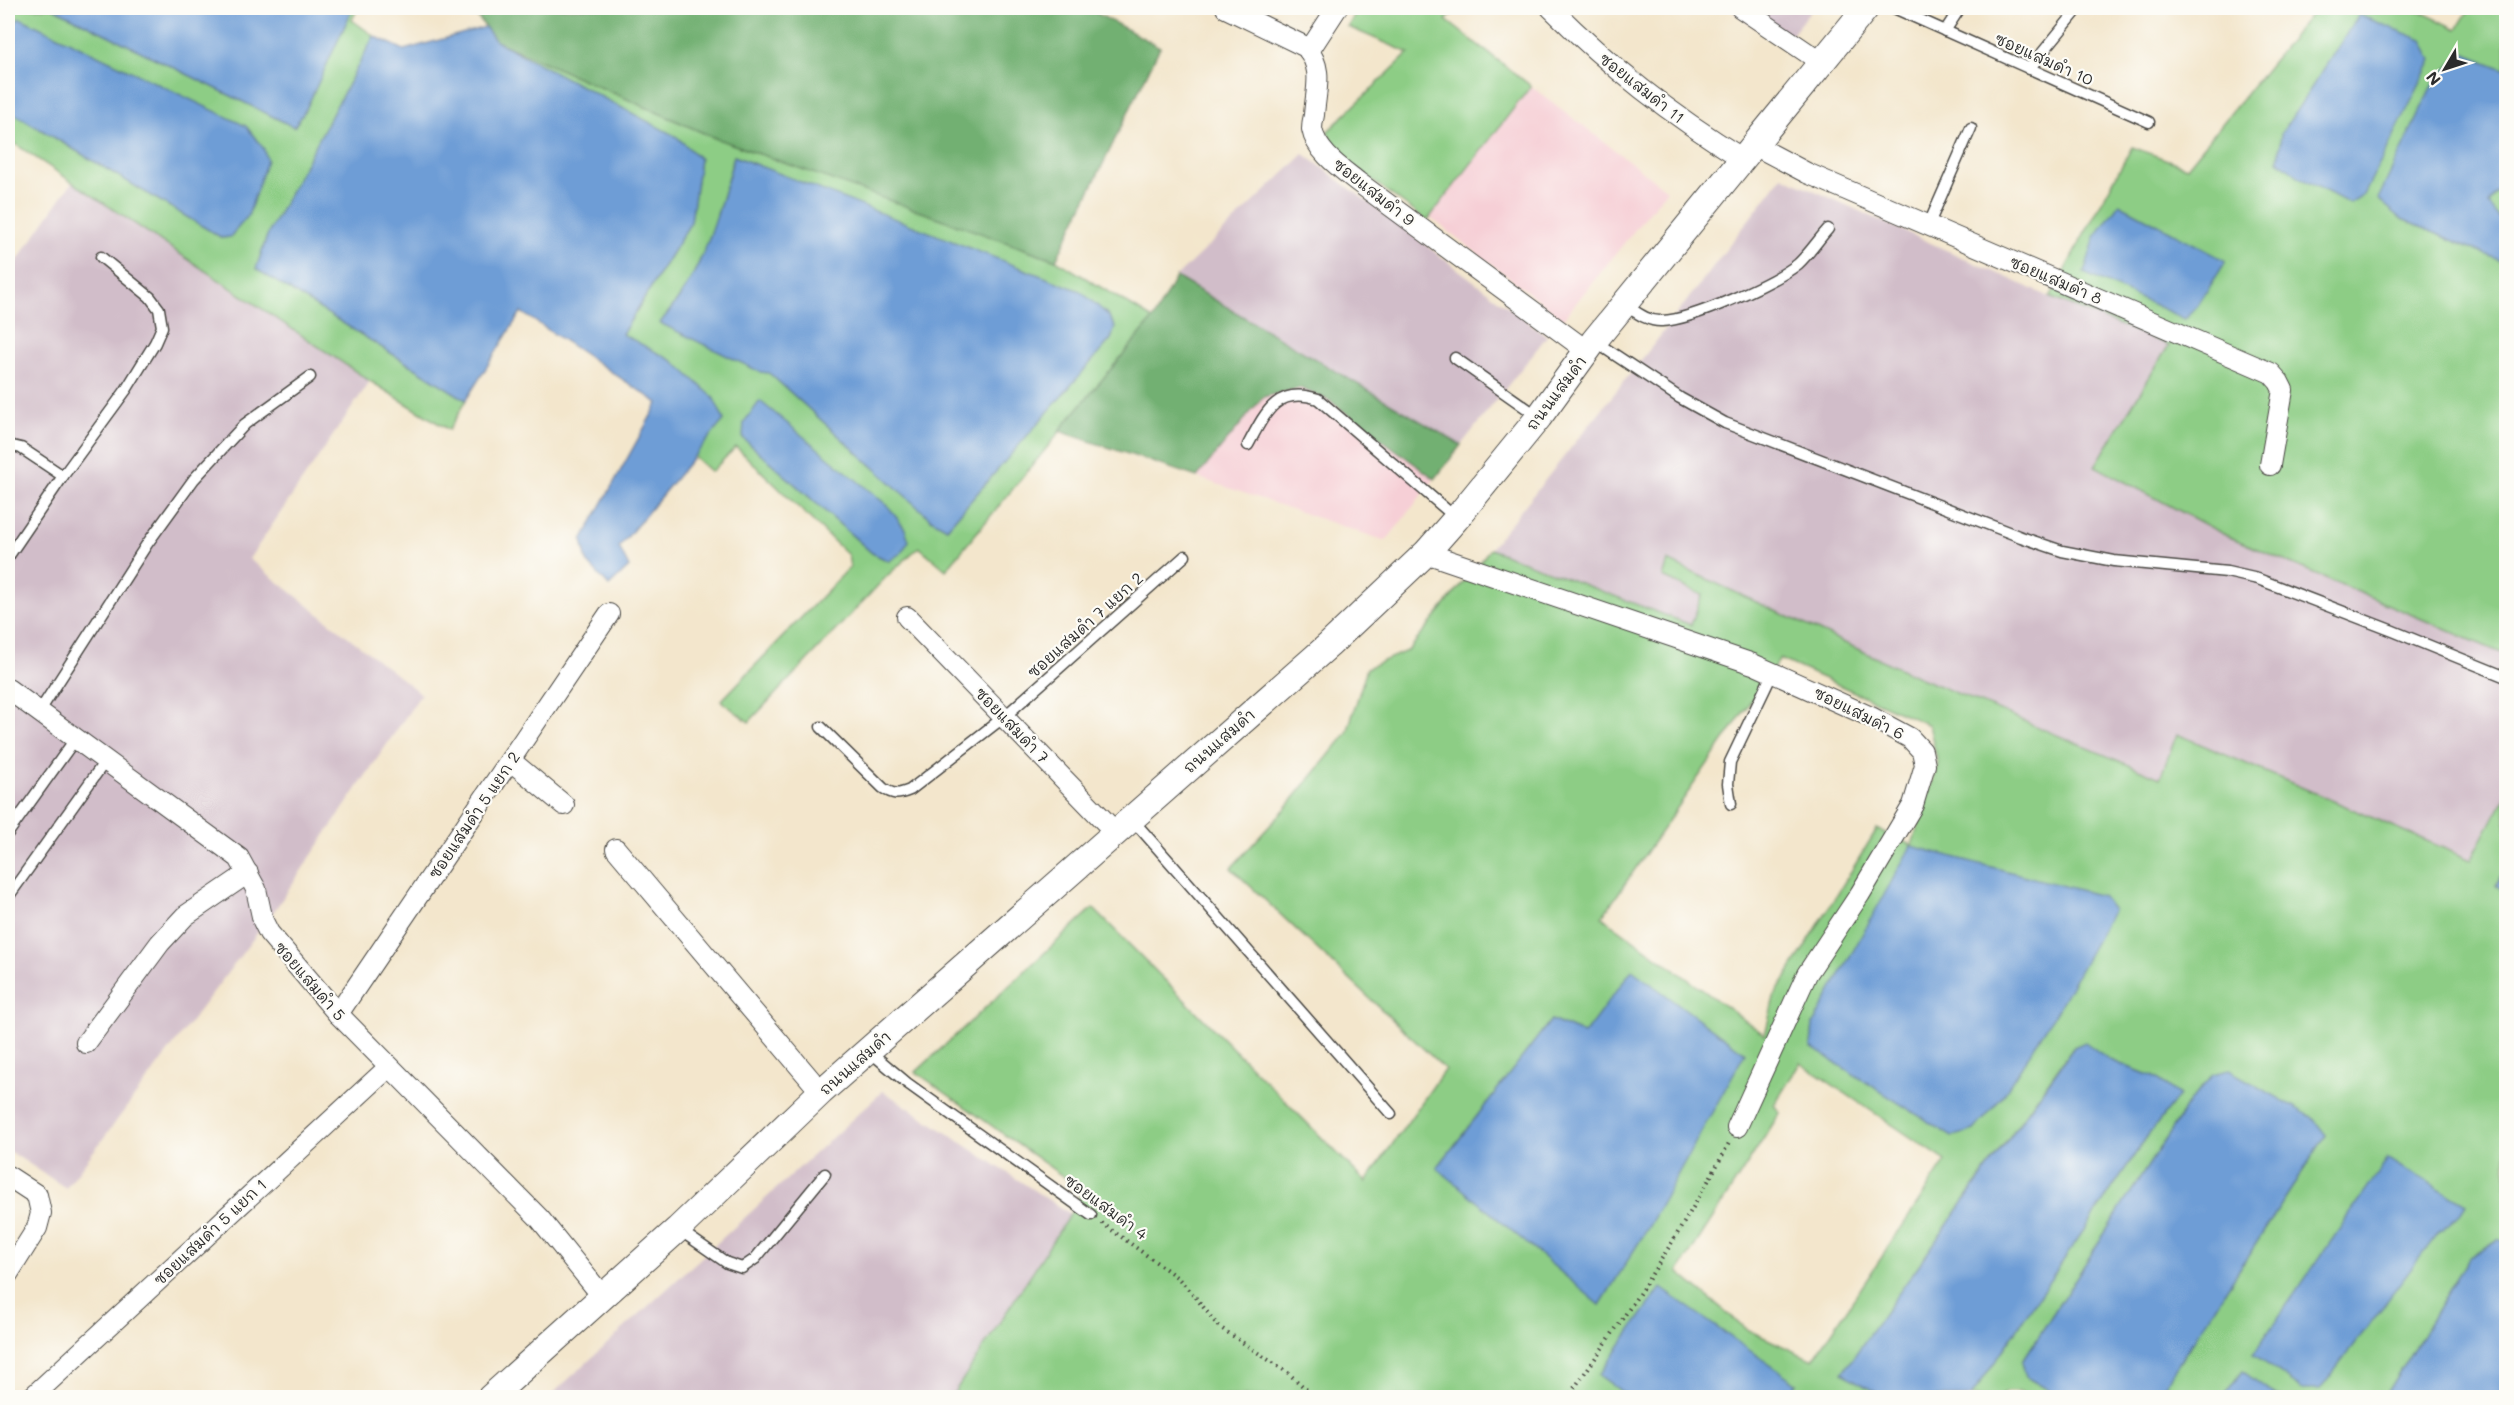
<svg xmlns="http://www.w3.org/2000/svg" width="2514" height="1405" font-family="Mali,'Playpen Sans Thai',sans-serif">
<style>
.built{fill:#f6cfd6}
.industrial{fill:#d1bdc9}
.green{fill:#8dcd85;stroke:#5c7c58;stroke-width:1.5;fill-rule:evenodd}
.forest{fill:#72b072;stroke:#4e6e4e;stroke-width:1.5}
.water{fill:#6e9dd6;stroke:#4c6480;stroke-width:1.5}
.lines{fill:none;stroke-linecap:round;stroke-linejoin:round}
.service-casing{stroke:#494743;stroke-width:13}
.minor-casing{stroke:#494743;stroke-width:22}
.tertiary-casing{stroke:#494743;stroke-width:28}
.path{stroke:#494743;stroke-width:4;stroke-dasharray:1.5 4.5;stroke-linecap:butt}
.service{stroke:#fff;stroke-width:10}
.minor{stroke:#fff;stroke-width:20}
.tertiary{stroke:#fff;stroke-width:26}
.labels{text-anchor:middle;stroke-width:4.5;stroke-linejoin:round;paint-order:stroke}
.street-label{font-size:16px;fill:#2b2b2b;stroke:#fdfcf7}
</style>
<rect width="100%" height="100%" fill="#fdfcf7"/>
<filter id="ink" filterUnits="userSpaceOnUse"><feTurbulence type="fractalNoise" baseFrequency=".0167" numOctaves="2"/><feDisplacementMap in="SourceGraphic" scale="12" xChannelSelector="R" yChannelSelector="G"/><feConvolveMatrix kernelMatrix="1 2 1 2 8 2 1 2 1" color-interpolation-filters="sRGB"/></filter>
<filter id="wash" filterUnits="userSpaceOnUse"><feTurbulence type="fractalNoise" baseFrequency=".008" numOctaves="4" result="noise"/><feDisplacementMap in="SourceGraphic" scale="24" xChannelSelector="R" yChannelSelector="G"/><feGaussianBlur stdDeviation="1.35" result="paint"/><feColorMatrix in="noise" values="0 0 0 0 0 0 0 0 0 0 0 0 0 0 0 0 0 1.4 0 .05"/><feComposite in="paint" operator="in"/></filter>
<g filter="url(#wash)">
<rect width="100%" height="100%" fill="#f3e6cc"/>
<g class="built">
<polygon points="1531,86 1667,190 1563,319 1430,217"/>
<polygon points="1176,277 1461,445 1386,541 1059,431 1153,319"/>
</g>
<g class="industrial">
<polygon points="1728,8 1813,8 1783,46"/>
<polygon points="1304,154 1547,336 1461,445 1176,277"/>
<polygon points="1782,176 2050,297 2169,345 2095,466 2227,536 2506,655 2506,795 2471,860 2177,734 2160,778 1918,677 1663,577 1702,595 1691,625 1490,549 1654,344"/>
<polygon points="73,181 370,381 249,559 421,694 274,911 66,1188 8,1150 8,274"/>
<polygon points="883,1091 1070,1214 951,1397 548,1398"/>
</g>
<g class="green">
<polygon points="8,8 53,8 294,127 306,109 353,8 358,8 352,20 374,36 267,236 256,269 466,400 449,430 370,381 8,139 8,110 222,238 230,237 20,18 8,28"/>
<polygon points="1358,8 1460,8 1446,20 1531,86 1427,221 1342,158 1327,132 1409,53 1348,27"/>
<polygon points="2316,8 2413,8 2457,29 2470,8 2506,8 2506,70 2462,53 2433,84 2402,219 2506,263 2506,655 2227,536 2095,466 2169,345 2050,297 2132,147 2187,167"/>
<path d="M496,41L715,138L1056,260L1153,319L946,570L919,547L887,576L749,722L721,701L850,567L848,555L736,447L711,472L692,455L724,420L673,361L622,335L691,222L700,159L677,137ZM734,156L1079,291L1108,315L1115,327L1111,339L947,528L931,519L769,373L661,323C668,313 676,303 683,292C708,253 722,200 734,156ZM759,402L888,506L889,561L872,553L743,438Z"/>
<polygon points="2506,179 2506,226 2487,204"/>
<path d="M1490,549L1691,625L1702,595L1663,577L1668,561L1918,677L2160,778L2177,734L2471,860L2506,795V867L2496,885L2506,893V1244L2499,1239L2469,1258L2384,1397H2278L2242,1371L2223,1397H2157L2326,1135L2213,1074L2189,1102L2022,1362L2026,1377L2061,1397H2029L2021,1392H2005L2001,1397H1971L2146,1138L2179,1095L2156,1078L2110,1060L2085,1043L2073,1047L1843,1372L1884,1397H1787L1796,1383L1599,1375L1629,1397L952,1396L1070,1214L1082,1190L916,1072L1093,908L1366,1182L1445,1069L1231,868L1286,808L1347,733L1367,668L1409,650ZM1780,659L1929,725L1938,764L1912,845L1877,829L1774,997L1765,1035L1602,917ZM1912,846L1811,1047L1813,1024ZM1551,1020L1584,1034L1437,1168ZM1800,1063L1946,1161L1813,1360L1748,1330L1678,1272L1780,1113L1774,1105Z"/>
</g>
<g class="forest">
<polygon points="478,8 1087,8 1160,47 1056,260 715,138 496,41 475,14"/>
<polygon points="1176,277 1461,445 1435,479 1330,401 1300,388 1263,397 1197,477 1059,431 1153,319"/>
</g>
<g class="water">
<polygon points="53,8 353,8 306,109 294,127"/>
<polygon points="2359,15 2422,40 2432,60 2364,195 2350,204 2301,178 2278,160 2281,134"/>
<polygon points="20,18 246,126 264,149 267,160 248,216 230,237 222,238 8,110 8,28"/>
<polygon points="485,27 496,41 677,137 700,159 691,222 622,334 673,361 713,397 724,420 619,547 629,567 609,586 587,562 582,540 658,403 521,312 466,400 256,269 267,236 374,36 404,50"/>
<polygon points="2463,53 2506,70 2506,179 2488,204 2506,226 2506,263 2402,219 2378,199 2433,84"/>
<path d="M734,156L1080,291L1108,315L1115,327L1111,339L947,528L931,519L769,373L760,372L660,323C668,313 676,303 683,292C708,254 722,200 734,156Z"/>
<polygon points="2119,204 2226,261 2198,305 2185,319 2084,273 2095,237"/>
<polygon points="760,401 888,506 905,529 909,541 901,553 889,561 872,553 743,438 744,422"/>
<polygon points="1911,846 2102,896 2113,910 2058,1009 2002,1097 1974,1130 1952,1137 1811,1047 1813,1024"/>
<polygon points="2506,867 2506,893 2496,885"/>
<polygon points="1632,970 1745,1053 1649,1226 1600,1305 1437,1168 1551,1020 1584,1034"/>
<polygon points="2085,1042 2110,1060 2156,1078 2179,1095 2146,1138 1971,1397 1884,1397 1842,1373 2074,1047"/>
<polygon points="2229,1070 2312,1117 2326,1135 2157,1397 2061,1397 2026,1377 2022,1362 2189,1102 2213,1074"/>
<polygon points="2388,1159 2466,1204 2459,1215 2439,1232 2320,1390 2303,1390 2253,1354"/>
<polygon points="2499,1239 2506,1244 2506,1397 2384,1397 2469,1258"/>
<polygon points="1661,1288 1796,1383 1787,1397 1629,1397 1599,1375"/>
<polygon points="2242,1371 2278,1397 2223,1397"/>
</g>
</g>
<g filter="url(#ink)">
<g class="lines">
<g class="service-casing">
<g id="service">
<polyline points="1894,8 2149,122"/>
<polyline points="1945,31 1960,8"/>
<polyline points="2029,69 2079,8"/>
<polyline points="1928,226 1971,128"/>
<path d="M1625,305C1636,312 1648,322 1662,321C1692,320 1774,283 1798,264C1809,254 1818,240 1828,229"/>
<polyline points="1594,341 1680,398 1725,423 2021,537 2062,551 2114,561 2227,572 2258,579 2393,631 2506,677"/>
<polyline points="1455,358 1539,417"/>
<polyline points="8,445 21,448 63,476"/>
<path d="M1248,445C1265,413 1277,385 1318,399L1456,518"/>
<polyline points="8,557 63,476 126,390 155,343 162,327 159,309 150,297 101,257"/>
<polyline points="39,712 147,544 194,479 245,424 310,377"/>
<path d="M821,727L883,788C893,795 898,795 910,790L1004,717L1185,556"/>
<polyline points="1731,804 1728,784 1730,762 1773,672"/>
<polyline points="1132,819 1391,1114"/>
<polyline points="8,833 76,738"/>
<polyline points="8,897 106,760"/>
<polyline points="869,1051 907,1083 1091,1215"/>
<polyline points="678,1229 727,1263 742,1268 755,1259 825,1174"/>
</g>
</g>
<g class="minor-casing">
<g id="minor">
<path d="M1226,8L1306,47C1324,69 1316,88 1314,115C1313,119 1312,125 1312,129C1316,152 1342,169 1358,182L1587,351"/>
<path d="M1551,8C1611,68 1670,114 1743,159"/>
<polyline points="1741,8 1821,62"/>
<polyline points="1309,51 1337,8"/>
<polyline points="1754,145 1807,173 2271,373 2279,382 2283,390 2270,465"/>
<polyline points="1426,553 1753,664 1871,717 1910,738 1922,751 1925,765 1913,805 1860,894 1807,974 1737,1127"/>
<polyline points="907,617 1116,833"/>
<polyline points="8,689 239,858 256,889 263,921 269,933 338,1014 540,1219 603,1297"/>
<polyline points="511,761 564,805"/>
<polyline points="616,849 821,1092"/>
<polyline points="338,1014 609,614"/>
<polyline points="86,1043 160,943 185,916 248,873"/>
<polyline points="8,1176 37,1195 41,1213 37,1228 8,1274"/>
<polyline points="31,1398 389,1067"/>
</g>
</g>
<g class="tertiary-casing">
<polyline id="tertiary" points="490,1398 678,1229 821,1092 1329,645 1426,553 1456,519 1539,417 1594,341 1866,8"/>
</g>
<g class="path">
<polyline points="1102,1223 1178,1278 1197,1299 1218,1326 1288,1373 1316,1398"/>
<path d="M1567,1398C1626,1316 1682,1232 1729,1143"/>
</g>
<use href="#service" class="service"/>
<use href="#minor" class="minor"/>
<use href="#tertiary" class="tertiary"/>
</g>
</g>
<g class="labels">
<g class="street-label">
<text transform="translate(2044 59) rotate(24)" y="6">ซอยแสมดำ 10</text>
<text transform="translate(1642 88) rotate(38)" y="6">ซอยแสมดำ 11</text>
<text transform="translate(1374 192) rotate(38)" y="6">ซอยแสมดำ 9</text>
<text transform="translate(2056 280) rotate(23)" y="6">ซอยแสมดำ 8</text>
<text transform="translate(1556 393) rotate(-53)" y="6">ถนนแสมดำ</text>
<text transform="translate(1085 625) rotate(-42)" y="6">ซอยแสมดำ 7 แยก 2</text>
<text transform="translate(1859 713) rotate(26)" y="6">ซอยแสมดำ 6</text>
<text transform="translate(1012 725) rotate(46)" y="6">ซอยแสมดำ 7</text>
<text transform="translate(1219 741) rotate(-41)" y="6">ถนนแสมดำ</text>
<text transform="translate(474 815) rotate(-56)" y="6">ซอยแสมดำ 5 แยก 2</text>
<text transform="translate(310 981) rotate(49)" y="6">ซอยแสมดำ 5</text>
<text transform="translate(855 1063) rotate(-41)" y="6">ถนนแสมดำ</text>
<text transform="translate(1106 1207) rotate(36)" y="6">ซอยแสมดำ 4</text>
<text transform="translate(210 1232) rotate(-43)" y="6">ซอยแสมดำ 5 แยก 1</text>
</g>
</g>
<rect width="2514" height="1405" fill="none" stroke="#fdfcf7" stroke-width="30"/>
<g transform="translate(2445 69) rotate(231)" stroke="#fdfcf7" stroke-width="4.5" paint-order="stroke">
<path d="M0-4.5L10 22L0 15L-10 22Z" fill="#2b2b2b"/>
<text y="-9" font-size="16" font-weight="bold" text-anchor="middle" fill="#2b2b2b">N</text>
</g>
</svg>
